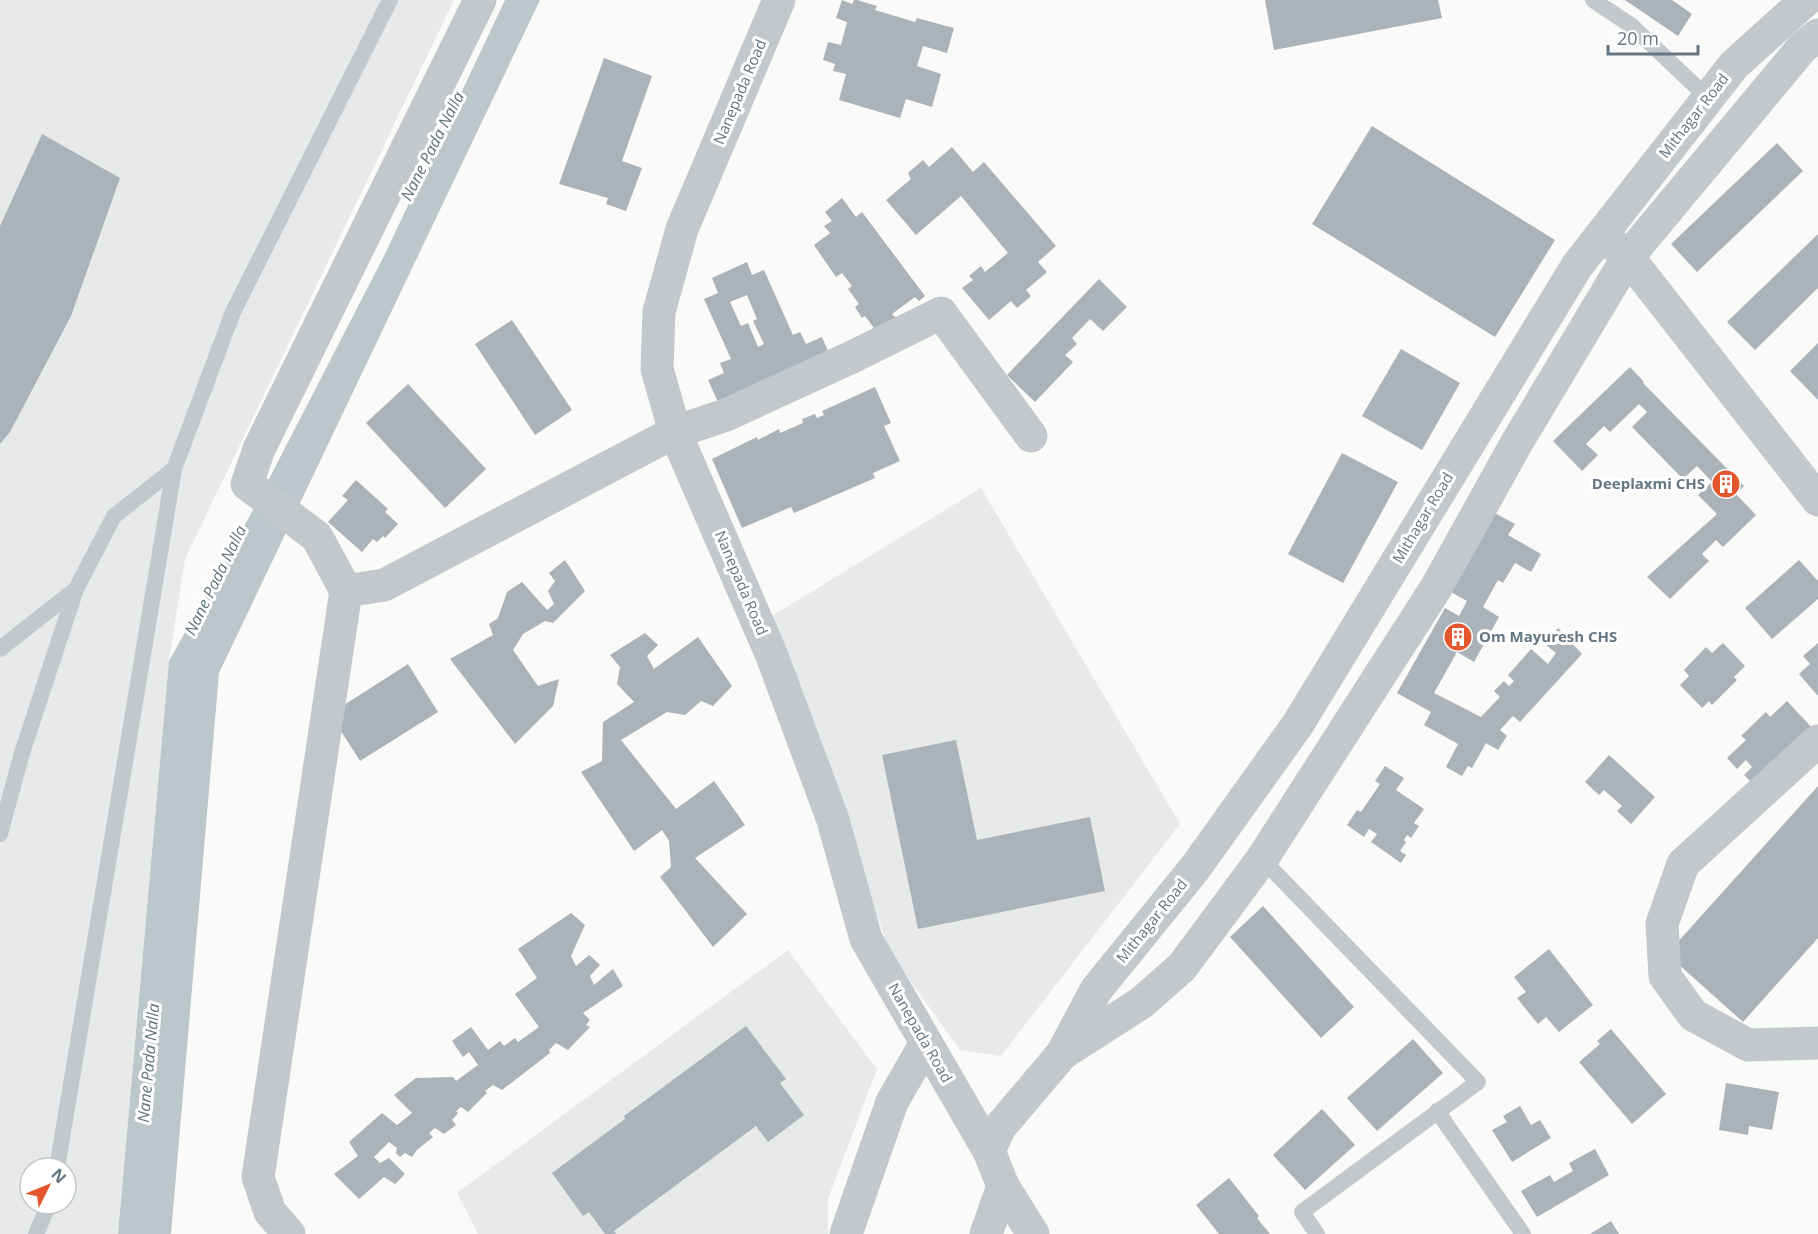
<svg xmlns="http://www.w3.org/2000/svg" width="1818" height="1234" font-family="'Open Sans',sans-serif">
<style>
.built{fill:#e8e9e9;fill-rule:evenodd}
.water{fill:#bbc7cb}
.building{fill:#aab3b9;fill-rule:evenodd}
.lines{fill:none;stroke-linecap:round;stroke-linejoin:round}
.service{stroke:#c3c8cc;stroke-width:16}
.minor{stroke:#c3c8cc;stroke-width:33}
.tertiary{stroke:#c3c8cc;stroke-width:33}
.labels{text-anchor:middle;stroke-width:6;stroke-linejoin:round;paint-order:stroke}
.street-label{font-size:15px;fill:#657683;stroke:#fff}
.poi-label{font-size:15px;font-weight:bold;fill:#657683;stroke:#fff;text-anchor:end}
.water-label{font-size:16px;font-style:italic;fill:#60757c;stroke:#fff}
</style>
<rect width="100%" height="100%" fill="#fafaf8"/>
<g class="built">
<path d="M0,0H454L185,559L169,661L118,1234H0ZM30,1168H66V1204H30Z"/>
<polygon points="981,488 1180,824 1001,1056 960,1050 891,954 767,619"/>
<polygon points="788,950 877,1069 828,1199 828,1234 478,1234 457,1193"/>
</g>
<polygon class="water" points="505,0 540,0 219,673 171,1234 118,1234 169,661 252,512 385,254"/>
<g class="building">
<polygon points="842,0 852,4 854,0 857,0 877,6 875,10 915,22 917,18 954,28 947,53 923,46 917,66 941,74 932,107 906,99 900,118 839,100 846,74 833,71 835,64 823,60 828,42 841,45 847,22 836,18"/>
<polygon points="1265,0 1438,0 1442,18 1274,50"/>
<polygon points="1625,0 1672,0 1692,14 1678,36"/>
<polygon points="604,58 652,76 622,161 642,168 626,211 606,204 608,198 559,184"/>
<polygon points="1372,126 1555,240 1495,337 1312,224"/>
<polygon points="42,134 120,178 71,316 10,432 0,444 0,226"/>
<polygon points="1777,143 1803,171 1697,272 1671,244"/>
<polygon points="952,147 973,172 984,162 1056,246 1038,262 1047,272 1026,290 1031,296 1017,308 1011,301 989,320 962,288 973,280 969,276 981,266 985,272 1008,253 961,196 916,235 886,200 911,179 908,173 923,160 929,167"/>
<polygon points="842,198 856,217 862,212 925,296 919,301 915,297 892,314 896,318 877,332 865,316 862,318 855,307 859,304 848,289 852,286 842,273 836,277 814,245 830,233 824,226 832,221 825,212"/>
<polygon points="1818,234 1818,288 1755,350 1727,322"/>
<path d="M747,262L752,275L764,270L793,335L800,332L806,344L822,337L831,358L718,402L708,380L724,373L720,363L731,359L704,299L718,293L712,278ZM747,295L757,319L753,321L764,344L758,347L748,323L741,326L730,302Z"/>
<polygon points="1099,279 1127,307 1103,331 1090,319 1072,338 1077,344 1065,355 1073,362 1035,402 1007,375"/>
<polygon points="512,320 572,410 535,435 475,344"/>
<polygon points="1818,343 1818,400 1790,371"/>
<polygon points="1401,349 1460,383 1422,450 1362,416"/>
<polygon points="1630,367 1644,382 1643,383 1744,486 1736,494 1756,515 1723,547 1716,540 1702,554 1709,561 1670,599 1647,577 1717,514 1698,495 1712,482 1697,466 1683,479 1632,427 1647,412 1639,404 1610,432 1604,426 1586,444 1598,455 1582,471 1553,441"/>
<polygon points="408,384 486,469 445,508 366,423"/>
<polygon points="875,387 891,423 884,426 900,461 873,473 875,478 794,513 791,507 742,528 712,459 757,437 758,440 779,429 780,433 803,423 802,419 815,414 817,418 824,415 822,411"/>
<polygon points="1342,453 1398,482 1343,583 1288,554"/>
<polygon points="356,480 388,509 385,512 398,524 385,538 383,536 377,542 373,539 362,552 328,522 348,500 342,496"/>
<polygon points="1493,512 1515,524 1508,535 1541,554 1531,572 1515,563 1503,583 1498,580 1483,607 1499,617 1474,662 1457,652 1434,693 1481,717 1500,697 1494,691 1504,681 1509,686 1514,681 1508,675 1531,649 1548,664 1556,653 1546,645 1558,628 1582,654 1520,722 1513,716 1500,730 1507,736 1498,750 1486,743 1472,768 1468,766 1462,776 1446,767 1458,744 1424,725 1431,712 1397,693 1445,608 1459,616 1467,601 1449,591"/>
<polygon points="565,560 585,591 553,623 545,621 523,634 513,650 538,686 559,679 553,706 515,744 450,659 493,635 489,624 498,618 507,592 522,582 547,610 554,604 548,591 555,581 549,573"/>
<polygon points="1799,560 1818,581 1818,599 1772,639 1745,608"/>
<polygon points="645,633 658,645 647,656 654,669 698,637 732,686 713,706 701,701 685,715 667,712 621,740 676,809 714,781 745,825 695,858 747,914 713,947 660,877 671,867 669,841 662,830 634,851 581,772 602,761 603,722 634,702 617,684 620,667 610,655"/>
<polygon points="1723,643 1745,666 1734,677 1737,680 1712,705 1709,701 1702,708 1680,685 1689,676 1684,670 1706,647 1712,653"/>
<polygon points="1818,643 1818,696 1799,674 1810,664 1803,656"/>
<polygon points="408,664 438,712 360,761 330,714"/>
<polygon points="1787,701 1815,731 1756,787 1744,775 1752,767 1746,760 1737,769 1727,758 1746,740 1741,736 1766,712 1770,717"/>
<polygon points="956,740 977,840 1090,817 1105,891 918,929 882,755"/>
<polygon points="1609,755 1655,797 1631,824 1617,811 1622,806 1604,790 1599,795 1585,782"/>
<polygon points="1385,766 1404,778 1396,790 1424,809 1414,823 1419,826 1411,838 1407,835 1404,840 1406,842 1400,851 1406,855 1401,863 1371,842 1377,834 1369,829 1364,837 1347,825 1357,810 1361,812 1380,784 1375,781"/>
<polygon points="1818,786 1818,938 1743,1022 1667,954"/>
<polygon points="1263,906 1354,1007 1321,1038 1230,937"/>
<polygon points="571,913 585,925 571,956 576,966 589,955 600,965 590,976 594,985 613,969 623,986 583,1013 590,1020 586,1025 590,1027 568,1050 556,1043 549,1050 550,1053 502,1090 493,1085 485,1091 487,1093 468,1112 461,1107 456,1111 458,1113 452,1120 456,1125 444,1134 435,1128 429,1133 433,1137 417,1150 412,1157 405,1153 400,1157 396,1153 397,1148 389,1142 374,1157 380,1163 389,1158 405,1174 395,1184 384,1177 359,1199 334,1174 358,1156 349,1142 382,1113 397,1125 412,1113 394,1095 416,1078 453,1077 456,1081 478,1065 469,1052 463,1057 452,1041 471,1027 488,1050 500,1041 504,1046 515,1038 518,1042 539,1027 515,994 537,978 518,949"/>
<polygon points="1549,949 1593,1005 1559,1032 1546,1017 1538,1024 1517,998 1526,992 1514,977"/>
<polygon points="746,1026 786,1079 780,1083 804,1115 768,1142 756,1126 614,1231 616,1234 605,1234 589,1212 583,1216 552,1173 625,1119 624,1116"/>
<polygon points="1611,1029 1666,1094 1632,1124 1579,1062 1600,1044 1597,1041"/>
<polygon points="1413,1039 1443,1073 1377,1131 1347,1098"/>
<polygon points="1726,1083 1779,1092 1772,1130 1749,1126 1748,1135 1719,1130"/>
<polygon points="1520,1106 1531,1125 1540,1120 1551,1138 1512,1162 1492,1130 1507,1122 1503,1116"/>
<polygon points="1322,1109 1355,1145 1305,1190 1273,1155"/>
<polygon points="1595,1149 1609,1175 1537,1217 1521,1191 1550,1175 1554,1182 1573,1171 1569,1163"/>
<polygon points="1229,1178 1259,1216 1257,1218 1270,1234 1219,1234 1196,1205"/>
<polygon points="1611,1221 1619,1234 1590,1234"/>
</g>
<g class="lines">
<g class="service">
<polyline points="1593,0 1632,26 1708,98"/>
<polyline points="0,649 76,589"/>
<polyline points="0,834 22,753 76,589 114,516 174,469"/>
<polyline points="1262,859 1478,1082 1302,1212 1317,1234"/>
<polyline points="1437,1111 1523,1234"/>
<polyline points="57,1168 174,469 233,312 390,0"/>
<polyline points="36,1234 49,1204"/>
</g>
<g class="minor">
<polyline points="480,0 259,449 247,484 317,537 346,591 384,585 675,432 726,415 852,357 941,313 1031,436"/>
<polyline points="779,0 682,229 659,312 657,369 675,432 772,656 833,820 866,939 989,1151"/>
<polyline points="1608,240 1628,257 1818,500"/>
<polyline points="1818,741 1683,864 1662,924 1665,976 1693,1015 1748,1045 1818,1043"/>
<polyline points="289,1234 270,1212 258,1177 346,591"/>
<polyline points="846,1234 892,1102 926,1043"/>
<polyline points="986,1234 1003,1186"/>
</g>
<g class="tertiary">
<polyline points="1063,1053 1141,1003 1182,967 1262,859 1436,588 1516,444 1628,257 1802,48 1818,35"/>
<polyline points="1033,1234 1003,1186 989,1151 1000,1127 1062,1054 1096,990 1195,868 1298,724 1577,266 1734,65 1806,0"/>
</g>
</g>
<defs>
<g id="building-disc" transform="scale(1.5)"><circle r="9.5" fill="#e4572e" stroke="#fff"/><path d="M-4-6H4V6H1V3H-1V6H-4ZM-2.5-4.3h1.7v1.8h-1.7ZM.8-4.3h1.7v1.8H.8ZM-2.5-1h1.7V.8h-1.7ZM.8-1h1.7V.8H.8Z" fill="#fff"/></g>
</defs>
<g fill-rule="evenodd">
<use href="#building-disc" x="1726" y="484"/>
<use href="#building-disc" x="1458" y="637"/>
</g>
<g class="labels">
<g class="street-label">
<text transform="translate(740 92) rotate(-67)" y="5">Nanepada Road</text>
<text transform="translate(1694 116) rotate(-52)" y="5">Mithagar Road</text>
<text transform="translate(1423 518) rotate(-59)" y="5">Mithagar Road</text>
<text transform="translate(741 583) rotate(67)" y="5">Nanepada Road</text>
<text transform="translate(1152 921) rotate(-51)" y="5">Mithagar Road</text>
<text transform="translate(920 1033) rotate(60)" y="5">Nanepada Road</text>
</g>
<g class="poi-label">
<text x="1705" y="489">Deeplaxmi CHS</text>
<text x="1479" y="642" text-anchor="start">Om Mayuresh CHS</text>
</g>
<g class="water-label">
<text transform="translate(432 146) rotate(-63)" y="6">Nane Pada Nalla</text>
<text transform="translate(215 580) rotate(-64)" y="6">Nane Pada Nalla</text>
<text transform="translate(148 1063) rotate(-85)" y="6">Nane Pada Nalla</text>
</g>
</g>
<g transform="translate(48 1186) rotate(47)"><circle r="28" fill="#ffffff" stroke="#c1c8cd" stroke-width="1.5"/>
<path d="M0-4.5L10 22L0 15L-10 22Z" fill="#e4572e"/>
<text y="-9" font-size="16" font-weight="bold" text-anchor="middle" fill="#657683">N</text>
</g>
<path d="M1608 45v9h90v-9" fill="none" stroke="#657683" stroke-width="3"/>
<text x="1617" y="45" font-size="18" fill="#657683" stroke="#ffffff" stroke-width="4.5" paint-order="stroke">20 m</text>
</svg>
